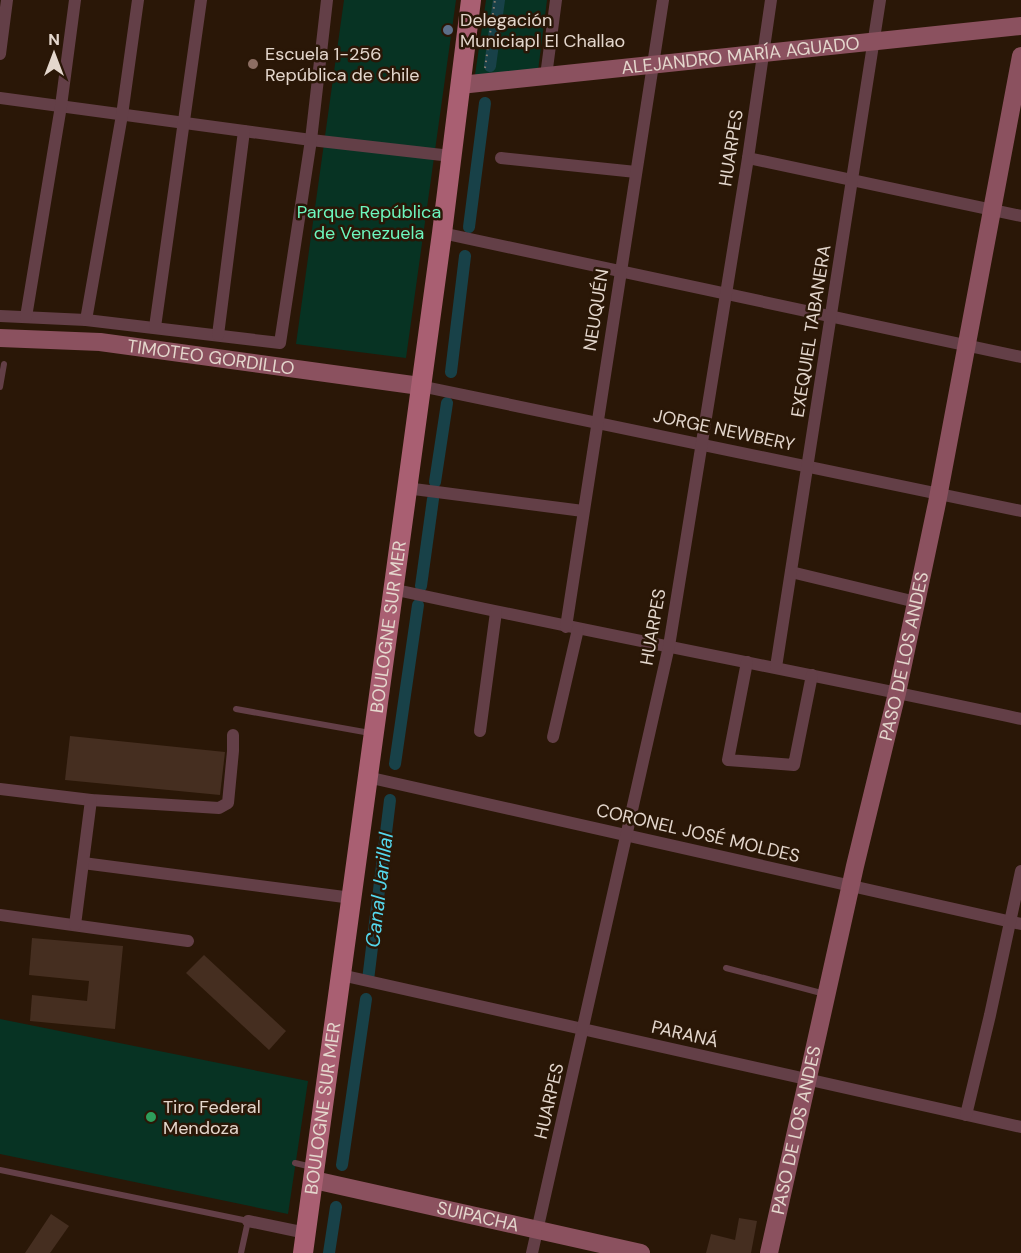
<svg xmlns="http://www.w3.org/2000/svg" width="1021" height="1253" font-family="'DM Sans',sans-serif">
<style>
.green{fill:#073323}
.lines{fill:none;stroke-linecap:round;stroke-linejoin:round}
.canal{stroke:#184148;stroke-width:12}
.building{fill:#452e20}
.path{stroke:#8e7f72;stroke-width:2;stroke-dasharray:1.5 4.5;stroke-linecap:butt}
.lane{stroke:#633f47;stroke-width:6}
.street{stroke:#633f47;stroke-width:12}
.secondary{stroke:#8b515f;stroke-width:18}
.primary{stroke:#a95f72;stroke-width:20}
.service-dot{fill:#5c6f8a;stroke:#2a1707;stroke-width:2}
.education-dot{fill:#8d6e63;stroke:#2a1707;stroke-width:2}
.leisure-dot{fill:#2e9e5b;stroke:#2a1707;stroke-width:2}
.labels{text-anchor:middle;stroke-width:5;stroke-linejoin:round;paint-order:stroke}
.poi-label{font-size:18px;fill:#e4d7cd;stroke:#2a1707;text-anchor:start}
.street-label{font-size:18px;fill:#e4d7cd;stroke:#2a1707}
.park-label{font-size:18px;fill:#6df7be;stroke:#2a1707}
.water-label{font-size:20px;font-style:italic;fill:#55d8ed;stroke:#2a1707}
</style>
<rect width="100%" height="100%" fill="#2a1707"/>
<g class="green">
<polygon points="344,0 456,0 406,358 296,344"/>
<polygon points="486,0 547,0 538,71 475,75"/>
<polygon points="0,1019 308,1081 288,1214 0,1154"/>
</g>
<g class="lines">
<g class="canal">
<polyline points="490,66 499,0"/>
<polyline points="469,227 485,103"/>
<polyline points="451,372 465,256"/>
<polyline points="435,482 447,403"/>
<polyline points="421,586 433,499"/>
<polyline points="395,764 418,605"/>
<polyline points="368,980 390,800"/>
<polyline points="342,1165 366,999"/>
<polyline points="329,1253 336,1207"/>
</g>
</g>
<g class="building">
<polygon points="70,736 225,752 220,795 65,780"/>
<polygon points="32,938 123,946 115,1029 30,1021 32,995 87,1001 89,981 29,975"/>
<polygon points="204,955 286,1031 269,1050 186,973"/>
<polygon points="51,1214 69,1226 50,1253 25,1253"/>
<polygon points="739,1218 757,1221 751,1253 706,1253 711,1234 735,1240"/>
</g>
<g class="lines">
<polyline class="path" points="485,68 495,0"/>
<g class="lane">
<polyline points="0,387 4,364"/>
<polyline points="236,709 370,733"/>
<polyline points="726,968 825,994"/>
<polyline points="295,1163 312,1167"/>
<polyline points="0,1170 248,1221 241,1253"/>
</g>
<g class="street">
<polyline points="0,54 7,0"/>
<polyline points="546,76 556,0"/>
<polyline points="0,98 311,140 451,156"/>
<polyline points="501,158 636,172"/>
<polyline points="748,158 1021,216"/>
<polyline points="442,233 1021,357"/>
<polyline points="0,316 86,320 280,343 311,140 327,0"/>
<polyline points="26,317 61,106 75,0"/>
<polyline points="86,320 122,115 138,0"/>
<polyline points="155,327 201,0"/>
<polyline points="218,335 244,131"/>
<polyline points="420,386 1021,511"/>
<polyline points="406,488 583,511"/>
<polyline points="791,572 916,602"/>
<path d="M392,589C602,635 812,674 1021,719"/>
<polyline points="566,627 663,0"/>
<polyline points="747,662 728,760 794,765 812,675"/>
<polyline points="776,667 880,0"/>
<polyline points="480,731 496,612"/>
<polyline points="553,737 578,629"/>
<polyline points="367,777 1021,924"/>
<polyline points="0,789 91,800 219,808 228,803 233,751 233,735"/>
<polyline points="83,863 352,898"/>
<polyline points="0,915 188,941"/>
<polyline points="75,925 91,800"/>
<polyline points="341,975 1021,1127"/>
<polyline points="966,1115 990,1015 1021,871"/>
<polyline points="248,1221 306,1233"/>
<polyline points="532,1253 669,646 748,158 771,0"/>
</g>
<g class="secondary">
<path id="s1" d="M460,85L1021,26"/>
<path id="s2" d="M0,338L100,342L420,386"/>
<path id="s3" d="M314,1180L641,1253"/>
<path id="s4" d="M769,1253L855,866L897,693L937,503L1021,56"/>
</g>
<path class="primary" id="s5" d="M303,1253L442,233L471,0"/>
</g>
<circle class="service-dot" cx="448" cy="30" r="6"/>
<circle class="education-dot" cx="253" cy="64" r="6"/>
<circle class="leisure-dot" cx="151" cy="1117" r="6"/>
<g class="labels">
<g class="poi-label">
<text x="460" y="26">Delegación<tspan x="460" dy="21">Municiapl El Challao</tspan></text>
<text x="265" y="60">Escuela 1-256<tspan x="265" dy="21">República de Chile</tspan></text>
<text x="163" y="1113">Tiro Federal<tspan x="163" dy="21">Mendoza</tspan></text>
</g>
<g class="street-label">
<text dy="6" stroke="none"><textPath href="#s1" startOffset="282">ALEJANDRO MARÍA AGUADO</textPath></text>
<text transform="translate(731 148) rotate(-81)" y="6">HUARPES</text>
<text transform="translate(596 310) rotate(-81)" y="6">NEUQUÉN</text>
<text transform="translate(811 331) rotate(-81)" y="6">EXEQUIEL TABANERA</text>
<text dy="6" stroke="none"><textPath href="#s2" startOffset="212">TIMOTEO GORDILLO</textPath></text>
<text transform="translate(724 430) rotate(12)" y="6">JORGE NEWBERY</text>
<text dy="6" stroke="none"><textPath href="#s5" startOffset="632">BOULOGNE SUR MER</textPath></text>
<text transform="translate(653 627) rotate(-80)" y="6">HUARPES</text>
<text dy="6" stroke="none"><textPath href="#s4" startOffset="612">PASO DE LOS ANDES</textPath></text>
<text transform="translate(698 833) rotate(13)" y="6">CORONEL JOSÉ MOLDES</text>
<text transform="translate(685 1034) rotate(13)" y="6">PARANÁ</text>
<text transform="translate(549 1101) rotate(-77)" y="6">HUARPES</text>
<text dy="6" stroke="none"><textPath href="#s5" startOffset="146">BOULOGNE SUR MER</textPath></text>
<text dy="6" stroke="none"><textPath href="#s4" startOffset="126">PASO DE LOS ANDES</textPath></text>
<text dy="6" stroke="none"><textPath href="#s3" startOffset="168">SUIPACHA</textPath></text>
</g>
<g class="park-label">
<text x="369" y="218">Parque República<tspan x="369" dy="21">de Venezuela</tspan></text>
</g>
<g class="water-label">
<text transform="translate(379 890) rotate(-83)" y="7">Canal Jarillal</text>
</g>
</g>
<g transform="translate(54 54)" stroke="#2a1707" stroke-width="4.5" paint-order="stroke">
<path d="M0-4.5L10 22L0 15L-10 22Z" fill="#e4d7cd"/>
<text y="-9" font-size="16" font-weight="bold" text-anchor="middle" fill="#e4d7cd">N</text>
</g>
</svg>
